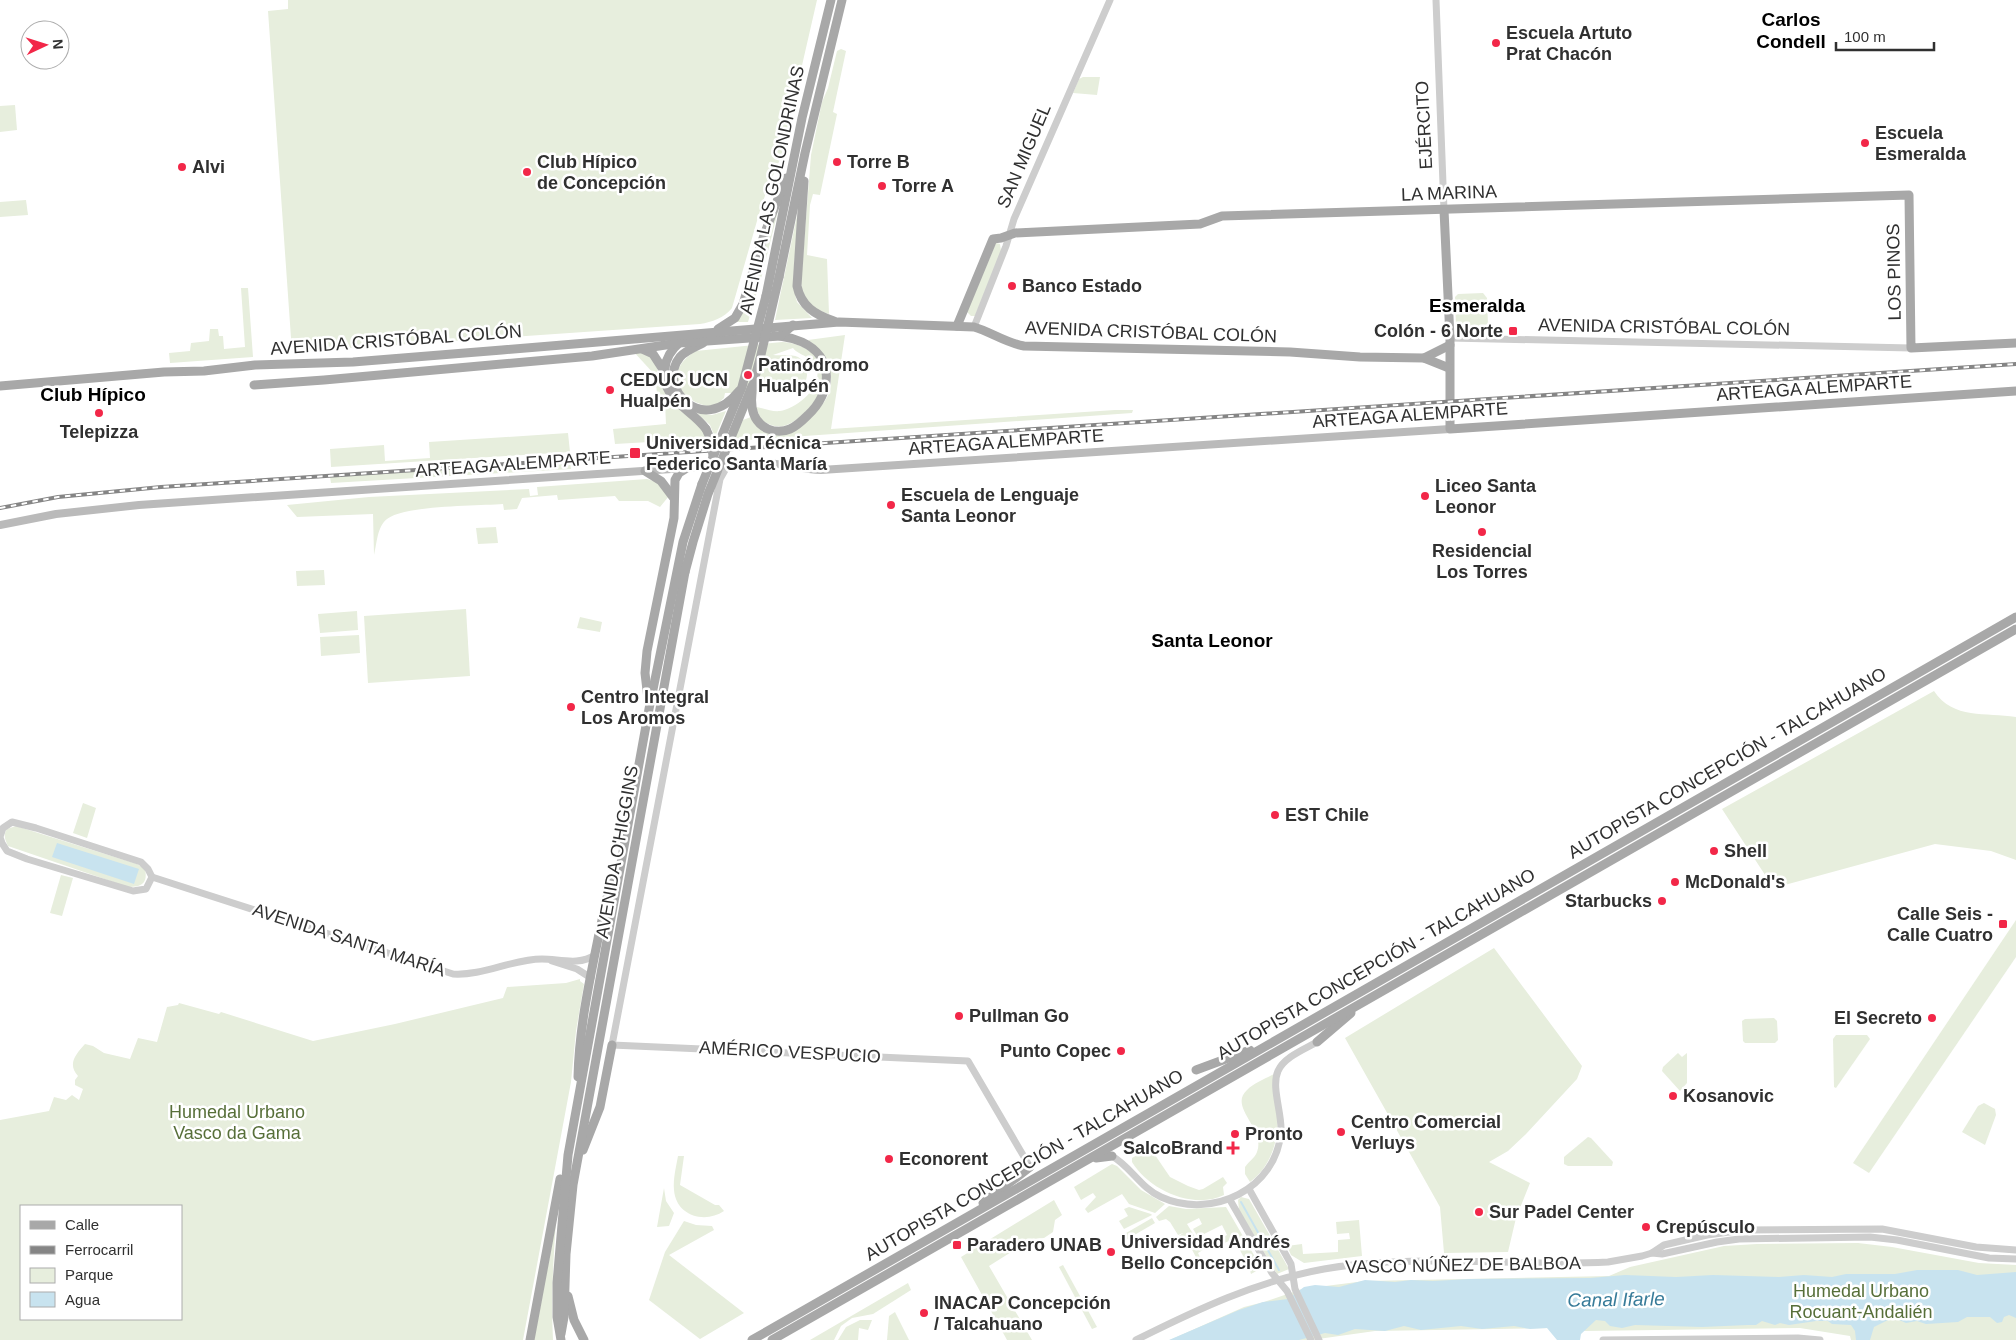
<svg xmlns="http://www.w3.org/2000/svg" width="2016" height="1340" font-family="Arial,sans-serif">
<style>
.green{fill:#e7eedd;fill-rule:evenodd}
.water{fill:#c8e3ef}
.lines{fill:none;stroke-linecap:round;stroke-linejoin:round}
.stream{stroke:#c8e3ef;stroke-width:2}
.tertiary{stroke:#cdcdcd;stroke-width:7}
.secondary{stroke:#bababa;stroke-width:8}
.primary{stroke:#a8a8a8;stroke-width:9}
.rail-casing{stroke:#858585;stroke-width:4}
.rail{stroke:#fff;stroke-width:2;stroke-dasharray:5.5;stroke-linecap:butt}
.primary-bridge{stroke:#a8a8a8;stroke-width:9}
.poi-dot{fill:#f22748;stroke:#fff;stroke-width:2}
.labels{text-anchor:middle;stroke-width:5;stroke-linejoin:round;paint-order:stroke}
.poi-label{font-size:18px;font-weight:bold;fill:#303030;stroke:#fff;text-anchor:start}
.street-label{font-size:18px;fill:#303030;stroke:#fff}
.park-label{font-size:18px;fill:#576f39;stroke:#fff}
.neighbourhood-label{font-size:19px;font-weight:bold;fill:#000;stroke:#fff}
.water-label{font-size:19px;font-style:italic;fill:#377b99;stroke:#fff}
</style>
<rect width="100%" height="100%" fill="#fff"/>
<g class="green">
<path d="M288,0H817L781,157L768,187L761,207L732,308C724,318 712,322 700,324L292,352L268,11L288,9Z"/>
<path d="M841,49L846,51L833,112L837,114L820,195L813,194L810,205L807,255L827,259L829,314C813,309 802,300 801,282L811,155L822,102L828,88L837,51Z"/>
<polygon points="1083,77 1100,77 1097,95 1073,93 1079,79"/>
<polygon points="15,105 17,130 0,132 0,106"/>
<polygon points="26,200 28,215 0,217 0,202"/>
<path d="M779,207L762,275L748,322H736C754,302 760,262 768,235C771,226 775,216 779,207Z"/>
<polygon points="798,211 793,286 797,302 812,318 775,320"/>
<polygon points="996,243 1000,244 1001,251 975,316 971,316 967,312"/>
<polygon points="241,288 248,288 253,357 170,363 169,353 190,351 191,343 209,341 210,329 218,329 219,336 223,336 224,349 245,347"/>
<polygon points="1483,293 1487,298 1488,325 1486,327 1460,329 1456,326 1455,297 1458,294"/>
<path d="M845,335L831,429L1115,410H1133L1132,413L733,441L743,420L751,417L761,428L793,432C802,423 814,415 822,405C840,383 829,354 808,340Z"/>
<path d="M782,342C801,343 821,353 822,374C822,378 824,383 823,386C819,400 798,423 783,426C776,428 768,424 761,420L756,407C764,408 772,412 780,411C797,408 824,387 816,367C813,356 799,356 793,348L773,355C780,356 791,354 798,357C813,366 808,387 794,393H725L724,398L714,407C679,404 661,371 696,351Z"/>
<path d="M633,351C658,352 656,368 662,386C664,392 670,400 675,405C684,417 709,423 704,443L668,445L667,441L615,444L613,429L666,424L665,403L658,402L655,375Z"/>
<polygon points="726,411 715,437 710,425 697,413 712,415"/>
<polygon points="568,433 570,452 331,467 330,449 384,445 385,461 430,458 429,442"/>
<polygon points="570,462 571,469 331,483 330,477"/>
<path d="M647,479L657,482L669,496L660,507L648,501H619L615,496L558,500L557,495L522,498L517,509L504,510L503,504C478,506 405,505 387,519C377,527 377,543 374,555L373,514L297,517L287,505L369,497L529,489L530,496L538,495L537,487Z"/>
<polygon points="496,527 498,543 478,544 476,528"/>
<polygon points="324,570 325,585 297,586 296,571"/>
<polygon points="466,609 470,676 368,683 364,616"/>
<polygon points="357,611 358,630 320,633 318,614"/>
<polygon points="580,617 602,622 600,632 577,628"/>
<polygon points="359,635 360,653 321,656 320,637"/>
<path d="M1934,691C1953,720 1986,712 2016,717V860L1991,851L1935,844L1781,886L1777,885L1772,880L1769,881L1722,809Z"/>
<polygon points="83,803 96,808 87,838 73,833"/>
<path d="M16,826L137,864L145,869C148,883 142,887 128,887L8,846C5,839 3,835 7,829Z"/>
<polygon points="61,875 73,878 62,916 50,913"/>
<polygon points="2016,920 2016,957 1869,1173 1853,1163"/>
<polygon points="1494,948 1582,1066 1577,1079 1526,1134 1508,1151 1489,1162 1530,1183 1516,1218 1508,1252 1444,1253 1440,1207 1345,1038"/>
<path d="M580,979V981L584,984L576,1031L571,1082L523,1340H0V1120L49,1111L54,1097L66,1100L72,1095L79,1100L83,1089L75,1085V1080L78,1076C67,1064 76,1054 85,1044L93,1046L104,1053L130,1059L138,1038L157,1042L167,1007L178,1005L179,1003L219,1014L221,1012L313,1041L395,1024L503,998L507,987L566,983ZM21,1206H181V1319H21Z"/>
<polygon points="1774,1018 1777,1021 1778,1040 1775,1043 1745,1043 1743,1041 1742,1021 1745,1019"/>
<polygon points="1836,1035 1867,1035 1870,1039 1836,1088 1834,1087 1833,1039"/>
<polygon points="1678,1053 1682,1057 1687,1053 1687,1083 1680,1091 1662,1071 1663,1067"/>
<path d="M1274,1074C1272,1088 1276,1099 1277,1113C1280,1138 1271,1167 1250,1182L1245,1174V1167C1249,1161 1255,1158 1257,1152C1266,1129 1228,1107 1247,1090C1254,1083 1265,1079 1274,1074Z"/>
<polygon points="1984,1103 1995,1109 1996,1115 1985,1145 1962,1132 1978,1106"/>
<polygon points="1588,1137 1591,1138 1613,1162 1612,1166 1568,1166 1564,1164 1564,1157"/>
<path d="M1143,1152L1155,1155L1170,1177L1188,1186L1199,1190L1203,1189L1223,1177L1227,1183L1223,1187L1224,1195C1193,1210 1149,1190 1132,1162V1158Z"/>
<path d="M678,1156H684L680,1185L715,1205H719L724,1211C705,1224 676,1216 674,1190C673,1179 676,1167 678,1156Z"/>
<polygon points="1112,1164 1117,1166 1141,1190 1165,1204 1155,1213 1129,1204 1122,1194 1088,1213 1085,1209 1096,1197 1093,1193 1081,1200 1074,1187"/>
<polygon points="664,1188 666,1201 674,1213 669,1226 657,1227"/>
<polygon points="1241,1197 1249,1199 1289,1269 1277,1274 1239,1210 1238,1200"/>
<polygon points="1054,1200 1062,1215 1055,1220 1053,1232 1044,1238 1032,1239 989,1266 1032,1340 1007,1340 961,1257"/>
<polygon points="1169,1206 1186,1209 1226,1207 1258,1262 1260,1269 1251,1274 1249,1267 1234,1239 1212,1248 1210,1244 1227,1235 1222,1225 1198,1237 1193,1229 1202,1224 1199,1218 1187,1224 1195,1237 1187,1241 1181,1240 1179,1236 1183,1233 1178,1235 1170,1222 1166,1219 1159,1221 1156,1217"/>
<polygon points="1129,1207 1151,1214 1152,1215 1124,1229 1119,1221 1128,1216 1124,1209"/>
<polygon points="1152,1218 1155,1223 1124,1241 1121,1236"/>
<polygon points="1359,1220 1362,1256 1304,1263 1291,1255 1287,1246 1302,1244 1303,1254 1338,1252 1338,1240 1350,1239 1349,1233 1337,1234 1336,1222"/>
<polygon points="684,1221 696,1225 712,1226 714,1230 669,1255 744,1313 700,1339 649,1300 665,1252"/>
<path d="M556,1222C553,1261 551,1301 553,1340H534Z"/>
<polygon points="1200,1238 1206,1248 1198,1253 1201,1259 1198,1261 1189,1244"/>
<polygon points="1858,1243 1892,1247 1979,1263 2016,1265 2016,1340 1851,1340 1850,1336 1800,1328 1586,1331 1551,1328 1375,1331 1311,1340 1170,1340 1244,1307 1264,1302 1302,1289 1365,1281 1609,1276 1630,1267 1724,1246 1757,1244"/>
<polygon points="1063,1265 1097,1327 1092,1329 1059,1267"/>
<polygon points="908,1283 911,1290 873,1314 852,1318 841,1326 834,1340 810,1340"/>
<polygon points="895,1312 909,1340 887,1340 889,1316"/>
<polygon points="860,1320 872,1320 868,1330 859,1328 858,1340 838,1340 846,1327"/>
</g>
<g class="water">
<polygon points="57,843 139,869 134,884 52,857"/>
<polygon points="1917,1270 1958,1270 1977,1275 2016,1272 2016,1318 2009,1315 2004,1317 2002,1322 1997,1323 1990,1317 1967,1317 1958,1322 1926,1324 1917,1321 1906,1323 1897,1319 1890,1319 1874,1327 1870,1340 1856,1340 1855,1331 1851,1325 1832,1324 1828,1321 1816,1321 1789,1325 1780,1323 1775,1325 1762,1321 1756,1325 1748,1325 1702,1327 1635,1325 1622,1328 1610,1326 1605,1321 1596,1320 1581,1334 1580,1340 1557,1340 1547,1328 1530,1329 1514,1326 1482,1329 1461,1326 1421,1330 1404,1326 1385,1331 1355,1329 1338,1335 1325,1333 1299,1340 1169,1340 1239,1310 1263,1302 1288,1299 1304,1287 1315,1285 1339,1287 1365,1280 1395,1282 1411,1280 1433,1281 1470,1279 1590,1278 1625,1275 1676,1277 1713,1275 1779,1277 1804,1275 1832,1277 1846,1274 1895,1274"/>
</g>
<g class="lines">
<polyline class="stream" points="1241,1202 1279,1270"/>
<g class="tertiary">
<polyline points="1436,0 1444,210"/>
<polyline points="974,327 1006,246 1014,219 1110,0"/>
<polyline points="1450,338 1911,348"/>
<polyline points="728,465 720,479 612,1045 968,1061 1030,1167"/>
<polygon points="12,822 36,828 141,862 148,869 152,877 146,889 133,891 27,859 7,851 2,843 0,837 3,828"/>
<path d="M152,877L453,974C483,976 512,959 542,959C559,959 579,966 595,955"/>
<polyline points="552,961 577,969 591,978"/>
<path d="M1112,1156C1131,1167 1141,1188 1161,1197C1212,1220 1277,1189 1281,1131C1282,1113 1271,1087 1278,1071C1284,1057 1305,1049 1317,1042"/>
<polyline points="1249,1189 1291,1264 1295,1289 1319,1340"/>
<polyline points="1230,1200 1272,1273 1287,1291 1311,1340"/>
<polyline points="1652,1253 1662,1254 1717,1242 1739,1239 1870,1237 1897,1240 1989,1258 2016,1259"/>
<path d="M1136,1340C1196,1310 1257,1281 1324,1269C1417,1253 1514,1267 1608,1262L1642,1256L1652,1253L1664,1245L1707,1235L1744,1230L1882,1229L1976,1247L2016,1250"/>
<polyline points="1603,1340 1798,1338 1820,1340"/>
</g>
<path class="secondary" d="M0,525L56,514L139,505L761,463C782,462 800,470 821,470L1450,429"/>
<g class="primary">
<path d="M804,181L797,286C801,306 815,315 834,321"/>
<polyline points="1444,210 1450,338 1450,429 2016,391"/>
<polyline points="779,277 805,153 842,0"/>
<polyline points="766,296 802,118 831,0"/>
<polyline points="957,326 993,239 1001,238 1015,233 1200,224 1222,216 1909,195 1911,348 2016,343"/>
<polyline points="718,329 735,318 743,304 764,235 786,178"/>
<path d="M680,342C672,349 666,357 665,368C660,400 691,408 706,429"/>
<path d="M703,343C695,347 685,351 680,357C656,386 702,438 739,391"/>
<polyline points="642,349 653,354 664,371"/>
<polyline points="1424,358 1450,345"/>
<path d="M760,359C754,380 741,417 768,429C775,432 783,432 790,429C797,426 803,420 808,415C832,393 835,357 802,342C795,339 787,337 780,336"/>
<polyline points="254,385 324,380 592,356 679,343 780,336 793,325"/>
<path d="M0,386L164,372L204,371L255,365L353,362L502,350L816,324L839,322L974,327C991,332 1006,343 1024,346L1290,352L1360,357L1424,358L1449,368"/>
<polyline points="645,471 661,481 673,497"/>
<polyline points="648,699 645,673 647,651 674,518 675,480 679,473 687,468"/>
<polyline points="1317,1042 1351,1013"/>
<polyline points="1196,1070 1250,1050"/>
<path d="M578,1077C579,1028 590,978 600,929C605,908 608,886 617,867"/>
<polyline points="583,1150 600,1107 612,1045"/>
<polyline points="1096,1158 1112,1156"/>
<polyline points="983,1203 1030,1167"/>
<polyline points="568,1296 574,1320 584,1340"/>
<polyline points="561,1334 564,1317 566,1254 573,1185 685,572"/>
<polyline points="530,1340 560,1179"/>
<polyline points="561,1340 557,1317 557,1283 568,1155 649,709 683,542 702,484"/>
<polyline points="752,1340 2016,617"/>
<polyline points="772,1340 2016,629"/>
</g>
<g class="rail-casing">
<polyline id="rail" points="0,508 58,497 161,487 2016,364"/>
</g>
<use href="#rail" class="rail"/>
<g class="primary-bridge">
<polyline points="760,359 779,277"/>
<polyline points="706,429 711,440 713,456"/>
<polyline points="702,484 742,387 766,296"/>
<polyline points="685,572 693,542 708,494 752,386"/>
</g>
</g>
<g class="poi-dot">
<circle cx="1496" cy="43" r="5"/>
<circle cx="1865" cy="143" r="5"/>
<circle cx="837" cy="162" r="5"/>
<circle cx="182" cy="167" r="5"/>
<circle cx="527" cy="172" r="5"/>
<circle cx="882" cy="186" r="5"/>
<circle cx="1012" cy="286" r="5"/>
<rect x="1508" y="326" width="10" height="10" rx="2.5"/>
<circle cx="748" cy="375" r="5"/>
<circle cx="610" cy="390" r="5"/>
<circle cx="99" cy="413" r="5"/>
<rect x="629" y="447" width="12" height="12" rx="2.5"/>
<circle cx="1425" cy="496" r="5"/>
<circle cx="891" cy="505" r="5"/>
<circle cx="1482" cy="532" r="5"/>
<circle cx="571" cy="707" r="5"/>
<circle cx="1275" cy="815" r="5"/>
<circle cx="1714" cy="851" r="5"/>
<circle cx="1675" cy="882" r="5"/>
<circle cx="1662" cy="901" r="5"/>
<rect x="1998" y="919" width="10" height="10" rx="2.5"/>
<circle cx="959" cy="1016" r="5"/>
<circle cx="1932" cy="1018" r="5"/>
<circle cx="1121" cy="1051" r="5"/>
<circle cx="1673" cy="1096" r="5"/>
<circle cx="1341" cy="1132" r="5"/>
<circle cx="1235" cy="1134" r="5"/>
<path d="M1230.5 1140.5h5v5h5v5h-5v5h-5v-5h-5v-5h5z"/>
<circle cx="889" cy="1159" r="5"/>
<circle cx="1479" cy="1212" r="5"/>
<circle cx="1646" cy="1227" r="5"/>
<rect x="952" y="1240" width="10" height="10" rx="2.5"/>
<circle cx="1111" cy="1252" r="5"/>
<circle cx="924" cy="1313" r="5"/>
</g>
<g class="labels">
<g class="poi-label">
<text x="1506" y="39">Escuela Artuto<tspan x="1506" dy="21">Prat Chacón</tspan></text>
<text x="1875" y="139">Escuela<tspan x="1875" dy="21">Esmeralda</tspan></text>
<text x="537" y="168">Club Hípico<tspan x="537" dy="21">de Concepción</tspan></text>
<text x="847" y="168">Torre B</text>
<text x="192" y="173">Alvi</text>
<text x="892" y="192">Torre A</text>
<text x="1022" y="292">Banco Estado</text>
<text x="1503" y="337" text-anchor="end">Colón - 6 Norte</text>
<text x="758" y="371">Patinódromo<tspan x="758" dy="21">Hualpén</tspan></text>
<text x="620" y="386">CEDUC UCN<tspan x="620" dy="21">Hualpén</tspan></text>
<text x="99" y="438" text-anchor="middle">Telepizza</text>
<text x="646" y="449">Universidad Técnica<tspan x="646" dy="21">Federico Santa María</tspan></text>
<text x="1435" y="492">Liceo Santa<tspan x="1435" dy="21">Leonor</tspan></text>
<text x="901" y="501">Escuela de Lenguaje<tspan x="901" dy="21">Santa Leonor</tspan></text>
<text x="1482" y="557" text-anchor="middle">Residencial<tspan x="1482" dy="21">Los Torres</tspan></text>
<text x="581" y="703">Centro Integral<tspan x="581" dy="21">Los Aromos</tspan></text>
<text x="1285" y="821">EST Chile</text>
<text x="1724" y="857">Shell</text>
<text x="1685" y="888">McDonald's</text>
<text x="1652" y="907" text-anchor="end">Starbucks</text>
<text x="1993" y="920" text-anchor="end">Calle Seis -<tspan x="1993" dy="21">Calle Cuatro</tspan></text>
<text x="969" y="1022">Pullman Go</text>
<text x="1922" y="1024" text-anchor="end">El Secreto</text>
<text x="1111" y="1057" text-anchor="end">Punto Copec</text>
<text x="1683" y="1102">Kosanovic</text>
<text x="1351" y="1128">Centro Comercial<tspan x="1351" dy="21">Verluys</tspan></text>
<text x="1245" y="1140">Pronto</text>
<text x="1223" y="1154" text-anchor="end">SalcoBrand</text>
<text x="899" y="1165">Econorent</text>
<text x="1489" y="1218">Sur Padel Center</text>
<text x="1656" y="1233">Crepúsculo</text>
<text x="1121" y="1248">Universidad Andrés<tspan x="1121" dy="21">Bello Concepción</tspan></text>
<text x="967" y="1251">Paradero UNAB</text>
<text x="934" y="1309">INACAP Concepción<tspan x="934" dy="21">/ Talcahuano</tspan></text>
</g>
<g class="street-label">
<text transform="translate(1424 125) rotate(-93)" y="6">EJÉRCITO</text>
<text transform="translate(1024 156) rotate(-67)" y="6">SAN MIGUEL</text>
<text transform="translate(772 190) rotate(-78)" y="6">AVENIDA LAS GOLONDRINAS</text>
<text transform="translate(1449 193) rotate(-2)" y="6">LA MARINA</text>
<text transform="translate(1894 272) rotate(-91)" y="6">LOS PINOS</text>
<text transform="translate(1664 327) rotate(1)" y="6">AVENIDA CRISTÓBAL COLÓN</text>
<text transform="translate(1151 332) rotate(2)" y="6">AVENIDA CRISTÓBAL COLÓN</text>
<text transform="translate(396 340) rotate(-4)" y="6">AVENIDA CRISTÓBAL COLÓN</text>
<text transform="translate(1814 388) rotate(-4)" y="6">ARTEAGA ALEMPARTE</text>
<text transform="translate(1410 415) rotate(-4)" y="6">ARTEAGA ALEMPARTE</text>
<text transform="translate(1006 442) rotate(-4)" y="6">ARTEAGA ALEMPARTE</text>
<text transform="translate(513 464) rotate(-4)" y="6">ARTEAGA ALEMPARTE</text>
<text transform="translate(1727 763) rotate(-30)" y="6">AUTOPISTA CONCEPCIÓN - TALCAHUANO</text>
<text transform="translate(617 852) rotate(-80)" y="6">AVENIDA O'HIGGINS</text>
<text transform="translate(349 940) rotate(18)" y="6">AVENIDA SANTA MARÍA</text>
<text transform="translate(1376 964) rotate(-30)" y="6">AUTOPISTA CONCEPCIÓN - TALCAHUANO</text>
<text transform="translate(790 1052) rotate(3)" y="6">AMÉRICO VESPUCIO</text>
<text transform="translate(1024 1165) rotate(-30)" y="6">AUTOPISTA CONCEPCIÓN - TALCAHUANO</text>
<text transform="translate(1463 1265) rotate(-1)" y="6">VASCO NÚÑEZ DE BALBOA</text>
</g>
<g class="park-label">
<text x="237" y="1118">Humedal Urbano<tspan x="237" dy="21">Vasco da Gama</tspan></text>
<text x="1861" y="1297">Humedal Urbano<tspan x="1861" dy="21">Rocuant-Andalién</tspan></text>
</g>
<g class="neighbourhood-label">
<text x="1791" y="26">Carlos<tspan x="1791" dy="22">Condell</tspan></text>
<text x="1477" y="312">Esmeralda</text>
<text x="93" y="401">Club Hípico</text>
<text x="1212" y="647">Santa Leonor</text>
</g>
<g class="water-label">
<text transform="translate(1616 1299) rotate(-1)" y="7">Canal Ifarle</text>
</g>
</g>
<rect x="20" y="1205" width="162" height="115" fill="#ffffff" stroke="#acacac"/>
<rect x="30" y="1221" width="25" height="8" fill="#a8a8a8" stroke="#acacac"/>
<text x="65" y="1230" font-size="15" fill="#303030">Calle</text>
<rect x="30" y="1246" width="25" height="8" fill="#858585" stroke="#acacac"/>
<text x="65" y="1255" font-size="15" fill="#303030">Ferrocarril</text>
<rect x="30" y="1268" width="25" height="15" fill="#e7eedd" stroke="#acacac"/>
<text x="65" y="1280" font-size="15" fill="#303030">Parque</text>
<rect x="30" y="1292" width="25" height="15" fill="#c8e3ef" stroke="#acacac"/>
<text x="65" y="1305" font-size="15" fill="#303030">Agua</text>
<g transform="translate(45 45) rotate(86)"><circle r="24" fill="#ffffff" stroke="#acacac"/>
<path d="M0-4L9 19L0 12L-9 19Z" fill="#f22748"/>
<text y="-8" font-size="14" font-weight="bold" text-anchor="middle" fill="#303030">N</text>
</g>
<path d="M1836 42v8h98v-8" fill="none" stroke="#303030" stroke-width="2.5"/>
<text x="1844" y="42" font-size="15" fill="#303030" stroke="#ffffff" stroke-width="4" paint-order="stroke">100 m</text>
</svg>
